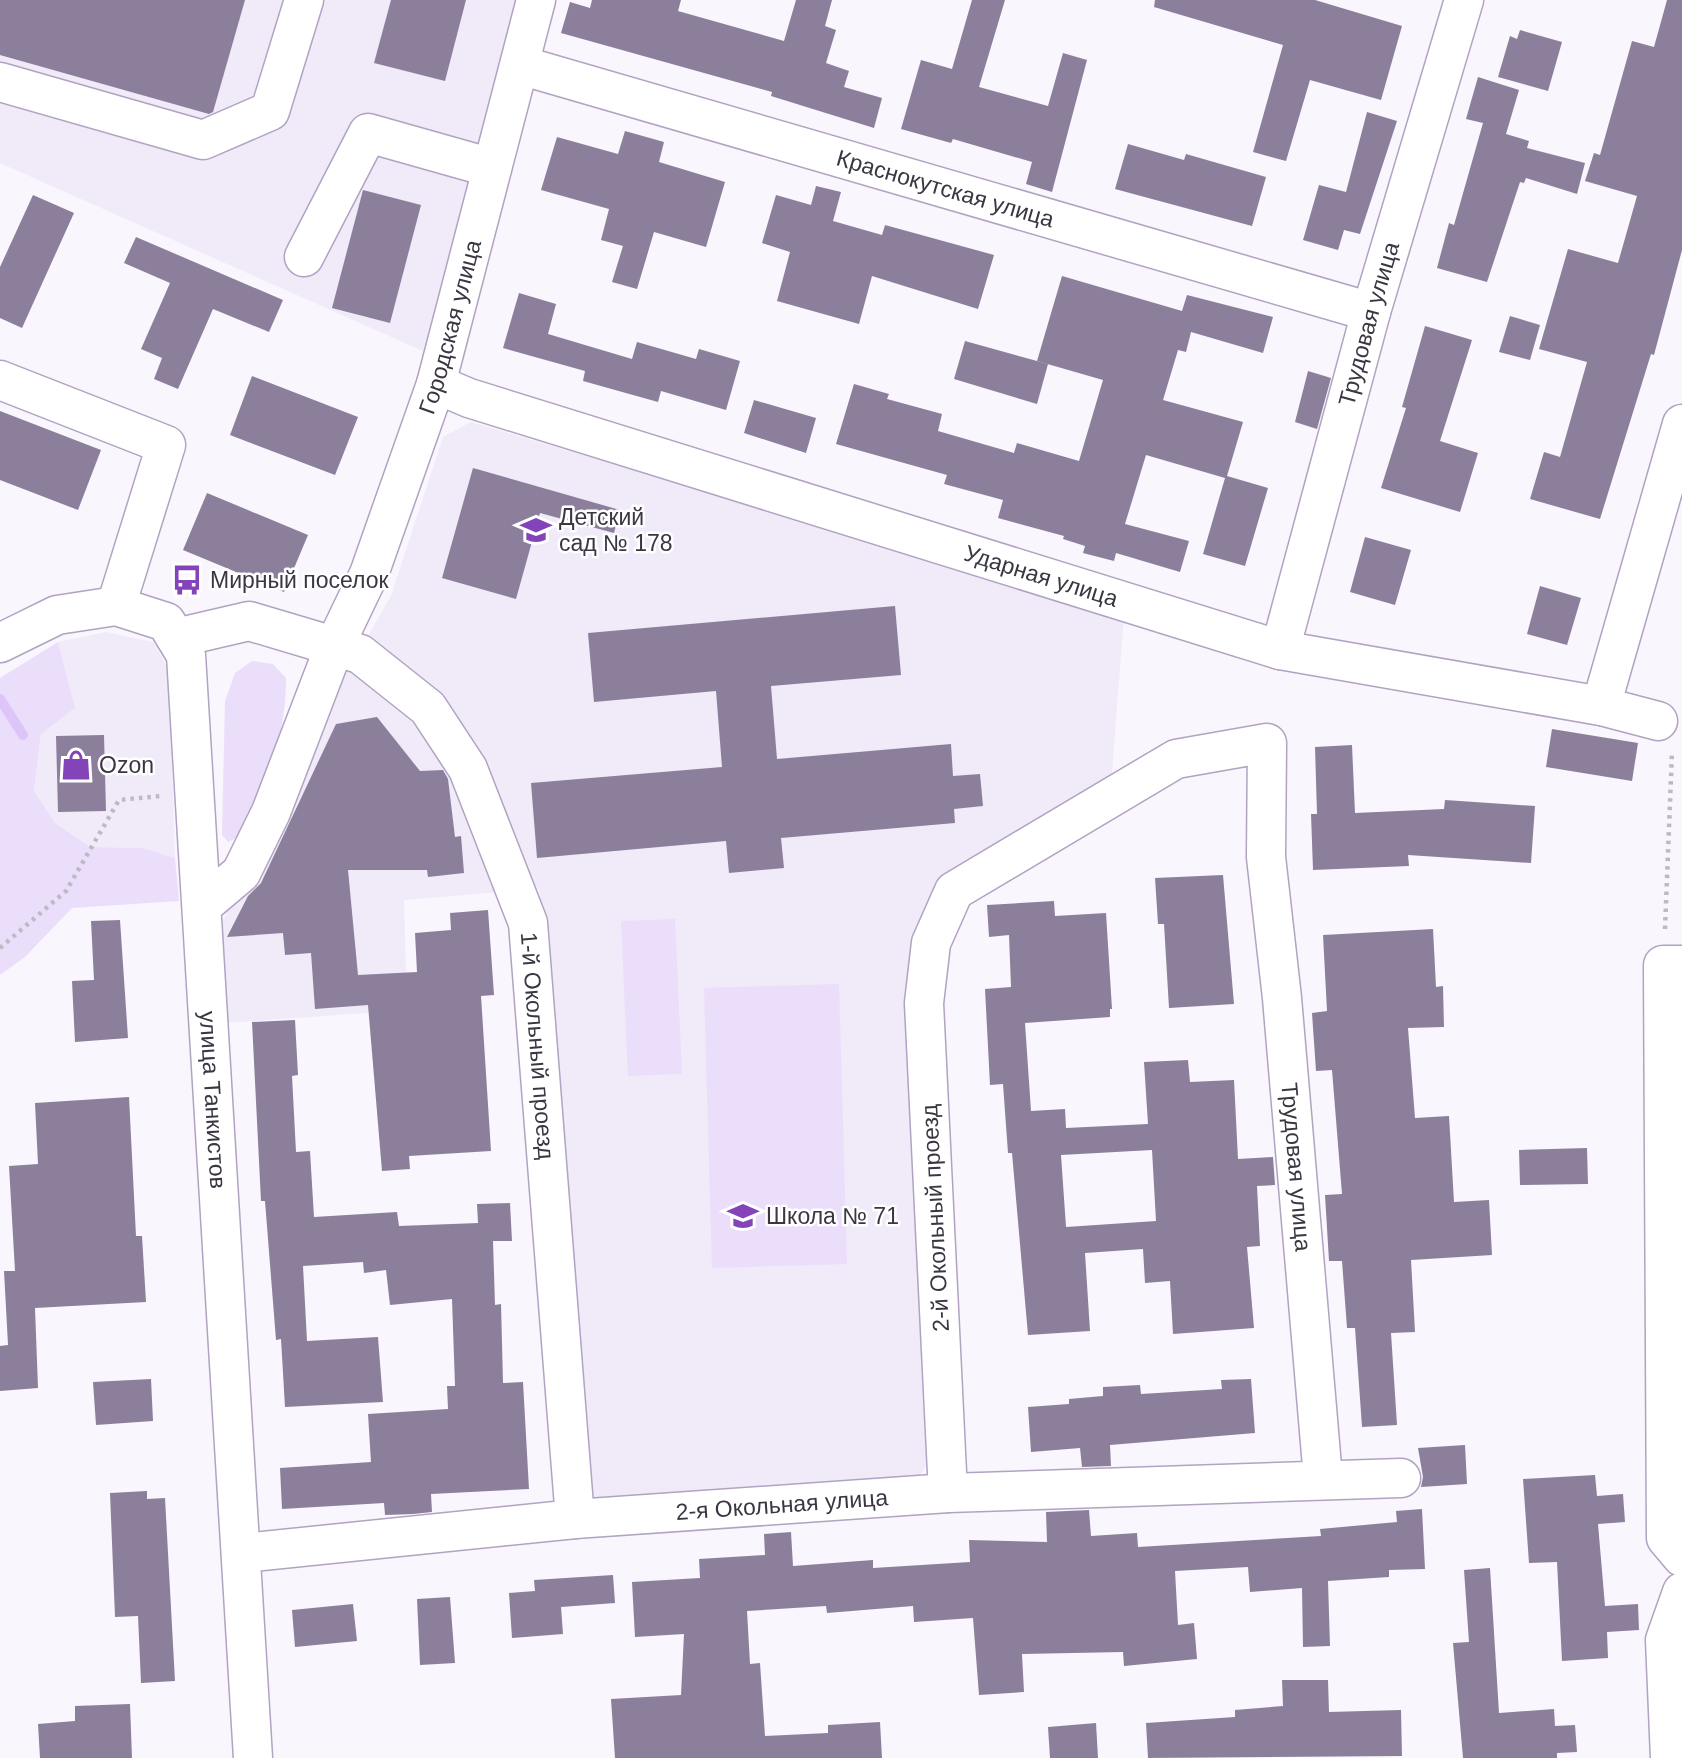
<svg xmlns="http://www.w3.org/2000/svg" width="1682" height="1758" font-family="Arial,sans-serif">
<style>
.built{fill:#f0eaf9}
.green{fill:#ebdefb}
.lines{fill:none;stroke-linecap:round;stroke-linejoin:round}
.stream{stroke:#ddc5f9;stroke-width:10}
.building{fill:#8c7f9b;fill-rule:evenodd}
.minor-casing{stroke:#b1a3c1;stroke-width:41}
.major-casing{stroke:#b1a3c1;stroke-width:41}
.path{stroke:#bdbac2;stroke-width:4.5;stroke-dasharray:3.5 5;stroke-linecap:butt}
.minor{stroke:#fff;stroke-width:38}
.major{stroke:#fff;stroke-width:38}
.labels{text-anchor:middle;stroke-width:5;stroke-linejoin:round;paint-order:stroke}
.street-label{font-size:23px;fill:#3b3642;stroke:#fff}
.poi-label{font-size:23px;fill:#3b3642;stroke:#fff;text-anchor:start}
</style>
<rect width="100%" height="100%" fill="#f9f6fd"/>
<g class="built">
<polygon points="0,0 517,0 423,351 0,163"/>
<polygon points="471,422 1124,615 1111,785 939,888 935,1448 920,1476 616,1503 594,1498 586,1473 539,889 404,900 407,1010 226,1023 219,933 223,920 346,674 391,596 443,437"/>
<polygon points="106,632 153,642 169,670 175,858 143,848 90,847 55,823 34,791 41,734 75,708 58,642"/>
</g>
<g class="green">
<polygon points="58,642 75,708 41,734 34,791 55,823 90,847 143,848 175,858 179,901 72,908 25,957 0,975 0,678"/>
<path d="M252,661L273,664L286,678C286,735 267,786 241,836L228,842L222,835L225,701L235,673Z"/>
<polygon points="675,919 682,1074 628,1076 621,921"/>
<polygon points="839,984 847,1264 712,1268 704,988"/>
</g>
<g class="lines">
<polyline class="stream" points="0,699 23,735"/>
</g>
<g class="building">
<polygon points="0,0 245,0 213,112 209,114 0,55"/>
<polygon points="391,0 466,0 445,81 374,63"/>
<polygon points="592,0 681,0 678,11 784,41 796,0 832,0 825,26 836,30 826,63 849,71 844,87 882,98 874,128 771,96 772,92 561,33 570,2 590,8"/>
<polygon points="972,0 1005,0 979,87 1048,106 1063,53 1087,60 1052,192 1026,184 1032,162 953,139 951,143 901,129 921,60 952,69"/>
<polygon points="1155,0 1315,0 1402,26 1381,100 1310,80 1286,161 1253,152 1283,45 1154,7"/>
<polygon points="1667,0 1682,0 1682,250 1654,355 1651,354 1600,519 1530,499 1544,452 1560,457 1587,362 1539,349 1568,249 1618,263 1637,196 1585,181 1594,153 1600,155 1632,41 1654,47"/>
<polygon points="1520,30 1562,42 1548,91 1498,77 1510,36 1517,39"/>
<polygon points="1478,77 1519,90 1506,134 1529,141 1527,148 1585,163 1577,194 1526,178 1524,183 1520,182 1487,282 1437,268 1449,223 1454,225 1483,123 1466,119"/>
<polygon points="1367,112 1397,121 1360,234 1344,230 1338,250 1303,240 1319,185 1346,192"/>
<polygon points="625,131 664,142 659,162 725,182 706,247 654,232 637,289 612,282 623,246 601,240 609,209 541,190 557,137 618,154"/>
<polygon points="1128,144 1184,160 1186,154 1266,177 1252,226 1115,189"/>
<polygon points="816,186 841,192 833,221 882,235 885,225 994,255 978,309 872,276 859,324 777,301 790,252 762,243 776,195 811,205"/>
<polygon points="363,190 421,205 390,323 332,308"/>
<polygon points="33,195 74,213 22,328 0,318 0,267"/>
<polygon points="136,237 283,300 269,332 213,309 178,389 154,379 162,358 141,349 170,283 124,263"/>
<polygon points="1062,276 1182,311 1187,295 1273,317 1263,353 1191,332 1186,352 1178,350 1163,400 1243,422 1227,476 1268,488 1245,566 1203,554 1225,478 1146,455 1125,524 1189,541 1180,572 1116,553 1114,561 1083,553 1085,546 1063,539 1064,536 998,518 1003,500 944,484 947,475 836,444 854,384 889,394 887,399 942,414 938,431 1014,453 1017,443 1079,461 1103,380 1037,361"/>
<polygon points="519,293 556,304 548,334 632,359 637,342 696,359 699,349 740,361 726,410 661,391 658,402 583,381 585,371 503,348"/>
<polygon points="1510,316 1540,325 1530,360 1499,352"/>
<polygon points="1425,326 1472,340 1440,441 1478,453 1460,512 1381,488 1406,408 1402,407"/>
<polygon points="965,341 1048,364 1037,404 954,379"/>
<polygon points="1308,371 1331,378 1317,429 1295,422"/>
<polygon points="252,376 358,417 335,475 230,435"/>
<polygon points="754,400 816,418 806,453 744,433"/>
<polygon points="0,411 101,450 78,510 0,480"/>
<polygon points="473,468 620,510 614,533 540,513 516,599 442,578"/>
<polygon points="207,493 308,535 284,592 183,550"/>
<polygon points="1365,537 1411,550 1395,605 1350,592"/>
<polygon points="1540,586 1581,598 1567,645 1527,634"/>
<polygon points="895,606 901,675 771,686 777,759 951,744 953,776 980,774 983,806 954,809 955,823 781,838 784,868 729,873 726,841 537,858 531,783 722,767 716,691 594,702 588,633"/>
<polygon points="377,717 420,771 443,770 448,779 455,837 461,836 464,873 428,877 427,870 348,870 358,975 417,972 415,933 451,930 450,913 488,910 494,995 481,996 491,1151 409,1156 410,1169 382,1171 368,1005 315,1009 311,953 285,955 283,933 227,937 248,896 261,883 336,724"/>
<polygon points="1552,729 1638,743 1632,781 1546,767"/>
<polygon points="104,735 106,811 58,812 56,736"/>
<polygon points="1352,745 1355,813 1444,809 1445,800 1535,806 1531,863 1408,855 1409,866 1313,870 1311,814 1317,814 1315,747"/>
<polygon points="1223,875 1234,1004 1169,1008 1164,924 1158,924 1155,878"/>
<path d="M1054,901L1055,916L1106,913L1112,1009H1110V1017L1025,1023L1031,1111L1065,1109L1066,1128L1148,1124L1144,1062L1188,1060L1190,1082L1234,1080L1238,1159L1273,1157L1275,1185L1257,1186L1260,1246L1247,1247L1254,1328L1173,1334L1170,1281L1145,1283L1143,1249L1085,1253L1090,1331L1028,1335L1012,1153H1008L1003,1084L990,1085L985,989L1011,987L1009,935L989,937L987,905ZM1152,1150L1156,1221L1066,1227L1061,1155Z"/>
<polygon points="120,920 128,1038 75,1042 72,981 94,980 91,921"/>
<polygon points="1433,929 1436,987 1443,986 1444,1027 1408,1028 1415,1118 1449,1116 1454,1202 1489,1200 1492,1255 1411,1260 1415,1332 1391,1333 1397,1425 1362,1427 1355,1328 1347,1328 1342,1261 1329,1261 1325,1195 1342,1194 1332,1070 1316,1071 1312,1013 1327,1011 1323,935"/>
<polygon points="295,1020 298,1075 292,1076 296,1152 310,1151 314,1217 397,1212 399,1226 478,1223 477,1204 510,1203 512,1241 493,1241 495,1305 501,1304 503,1383 523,1382 529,1489 431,1494 432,1512 413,1514 385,1515 384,1503 282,1509 280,1468 371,1462 368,1414 448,1409 447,1386 455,1386 452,1299 390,1305 386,1270 364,1273 363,1262 303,1266 307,1341 378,1337 383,1402 285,1407 281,1339 276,1340 265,1201 261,1201 252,1022"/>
<polygon points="129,1097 136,1236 142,1236 146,1302 35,1308 38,1388 0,1391 0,1346 8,1345 4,1271 15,1271 9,1166 38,1164 35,1103"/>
<polygon points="1587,1148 1588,1184 1520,1185 1519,1150"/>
<polygon points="151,1379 153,1421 96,1425 93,1382"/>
<polygon points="1251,1379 1255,1433 1110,1445 1111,1466 1082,1467 1080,1448 1031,1452 1028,1407 1069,1404 1069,1399 1103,1396 1103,1387 1140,1385 1141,1394 1222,1389 1221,1380"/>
<polygon points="1465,1445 1467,1484 1421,1487 1423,1477 1418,1448"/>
<polygon points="1595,1475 1597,1496 1623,1494 1625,1522 1598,1524 1605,1606 1638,1604 1639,1630 1607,1632 1608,1658 1562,1661 1557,1562 1529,1563 1523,1479"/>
<polygon points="147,1491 147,1499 165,1498 175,1681 141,1683 138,1616 115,1617 110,1493"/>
<polygon points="1422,1509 1425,1569 1389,1570 1389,1577 1328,1581 1330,1646 1303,1647 1302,1588 1250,1592 1248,1567 1175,1571 1178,1625 1194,1623 1197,1659 1124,1666 1123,1652 1022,1654 1024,1692 979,1695 973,1618 914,1622 913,1606 827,1613 826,1606 747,1611 750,1664 760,1663 765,1736 828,1733 828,1725 880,1722 882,1758 615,1758 611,1699 681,1695 684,1634 635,1637 632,1582 700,1578 699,1559 765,1555 764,1534 791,1532 793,1566 873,1560 873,1568 970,1562 969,1540 1047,1542 1046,1512 1089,1510 1091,1536 1137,1533 1138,1547 1321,1536 1320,1529 1397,1522 1396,1511"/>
<polygon points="1490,1568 1499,1713 1554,1709 1555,1726 1575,1725 1577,1752 1557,1753 1557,1758 1463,1758 1453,1643 1469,1642 1464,1570"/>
<polygon points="613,1575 615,1603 561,1607 563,1634 512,1638 509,1593 535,1591 534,1580"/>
<polygon points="450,1597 455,1663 420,1665 417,1599"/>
<polygon points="353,1604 357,1641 295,1647 292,1610"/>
<polygon points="1282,1680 1328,1680 1329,1712 1401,1710 1402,1756 1148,1758 1146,1723 1235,1717 1235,1710 1283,1706"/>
<polygon points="130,1704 132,1758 40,1758 38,1724 75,1721 75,1706"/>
<polygon points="1096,1723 1098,1758 1050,1758 1048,1727"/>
</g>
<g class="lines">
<g class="minor-casing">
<g id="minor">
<path id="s1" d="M520,65L1371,312"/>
<polyline points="0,82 203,140 270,111 304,0"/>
<polyline points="304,257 368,133 492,168"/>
<polyline points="0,380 166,445 116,606"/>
<path id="s2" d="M436,384L469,398L1280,650L1601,706L1658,721"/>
<path id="s3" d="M176,638L249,621L360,654L428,708L468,769L528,923L575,1519"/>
<path id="s4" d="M1280,650L1371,312L1464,0"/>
<polyline points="1601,706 1682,424"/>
<path id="s5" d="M202,906L241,873L271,812L335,645L369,574L436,384L536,0"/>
<polyline points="1682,965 1663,965 1666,1538 1682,1557"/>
<path id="s6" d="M948,1493L924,1003L931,943L954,891L1176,759L1267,743L1266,857L1282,998L1323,1478"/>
<path id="s7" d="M243,1553L575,1519L948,1493L1401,1478"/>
<polyline points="1670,1758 1665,1640 1682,1592"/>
</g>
</g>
<g class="major-casing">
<g id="major">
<path id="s8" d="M0,643L57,615L116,606L166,622L186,655L253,1758"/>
</g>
</g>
<g class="path">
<polyline points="1665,929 1672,752"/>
<polyline points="0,948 66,891 119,800 160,796"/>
</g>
<use href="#minor" class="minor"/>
<use href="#major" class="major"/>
</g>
<defs>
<g id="school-bare" transform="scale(2.415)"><path d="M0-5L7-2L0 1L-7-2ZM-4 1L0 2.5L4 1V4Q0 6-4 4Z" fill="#8344b9" stroke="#fff" stroke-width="2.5" paint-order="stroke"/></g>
<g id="bus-bare" transform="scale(2.415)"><path d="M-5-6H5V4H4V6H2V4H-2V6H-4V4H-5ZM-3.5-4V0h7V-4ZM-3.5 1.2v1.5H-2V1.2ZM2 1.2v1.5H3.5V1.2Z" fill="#8344b9" stroke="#fff" stroke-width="2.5" paint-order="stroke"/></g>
<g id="shop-bare" transform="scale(2.415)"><path d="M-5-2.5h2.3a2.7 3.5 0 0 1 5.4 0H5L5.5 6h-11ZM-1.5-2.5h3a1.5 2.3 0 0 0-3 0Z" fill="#8344b9" stroke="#fff" stroke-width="2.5" paint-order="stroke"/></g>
</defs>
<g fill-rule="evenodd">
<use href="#school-bare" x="536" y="530"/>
<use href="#bus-bare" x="187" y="580"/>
<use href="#shop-bare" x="76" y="765"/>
<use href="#school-bare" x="743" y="1216"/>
</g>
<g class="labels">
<g class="street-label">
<text dy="8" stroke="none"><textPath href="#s1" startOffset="443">Краснокутская улица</textPath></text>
<text dy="8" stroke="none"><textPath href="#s4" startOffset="338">Трудовая улица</textPath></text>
<text dy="8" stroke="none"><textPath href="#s5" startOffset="637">Городская улица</textPath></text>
<text dy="8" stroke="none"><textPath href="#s2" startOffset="635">Ударная улица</textPath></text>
<text dy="8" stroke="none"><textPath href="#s3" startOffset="639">1-й Окольный проезд</textPath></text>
<text dy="8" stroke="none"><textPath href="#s8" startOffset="660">улица Танкистов</textPath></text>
<text dy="8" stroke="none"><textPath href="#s6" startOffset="1384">Трудовая улица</textPath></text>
<text transform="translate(935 1218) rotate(-93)" y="8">2-й Окольный проезд</text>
<text dy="8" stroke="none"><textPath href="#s7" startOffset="541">2-я Окольная улица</textPath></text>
</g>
<g class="poi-label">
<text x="559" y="525">Детский<tspan x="559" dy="26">сад № 178</tspan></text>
<text x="210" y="588">Мирный поселок</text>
<text x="99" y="773">Ozon</text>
<text x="766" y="1224">Школа № 71</text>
</g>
</g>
</svg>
